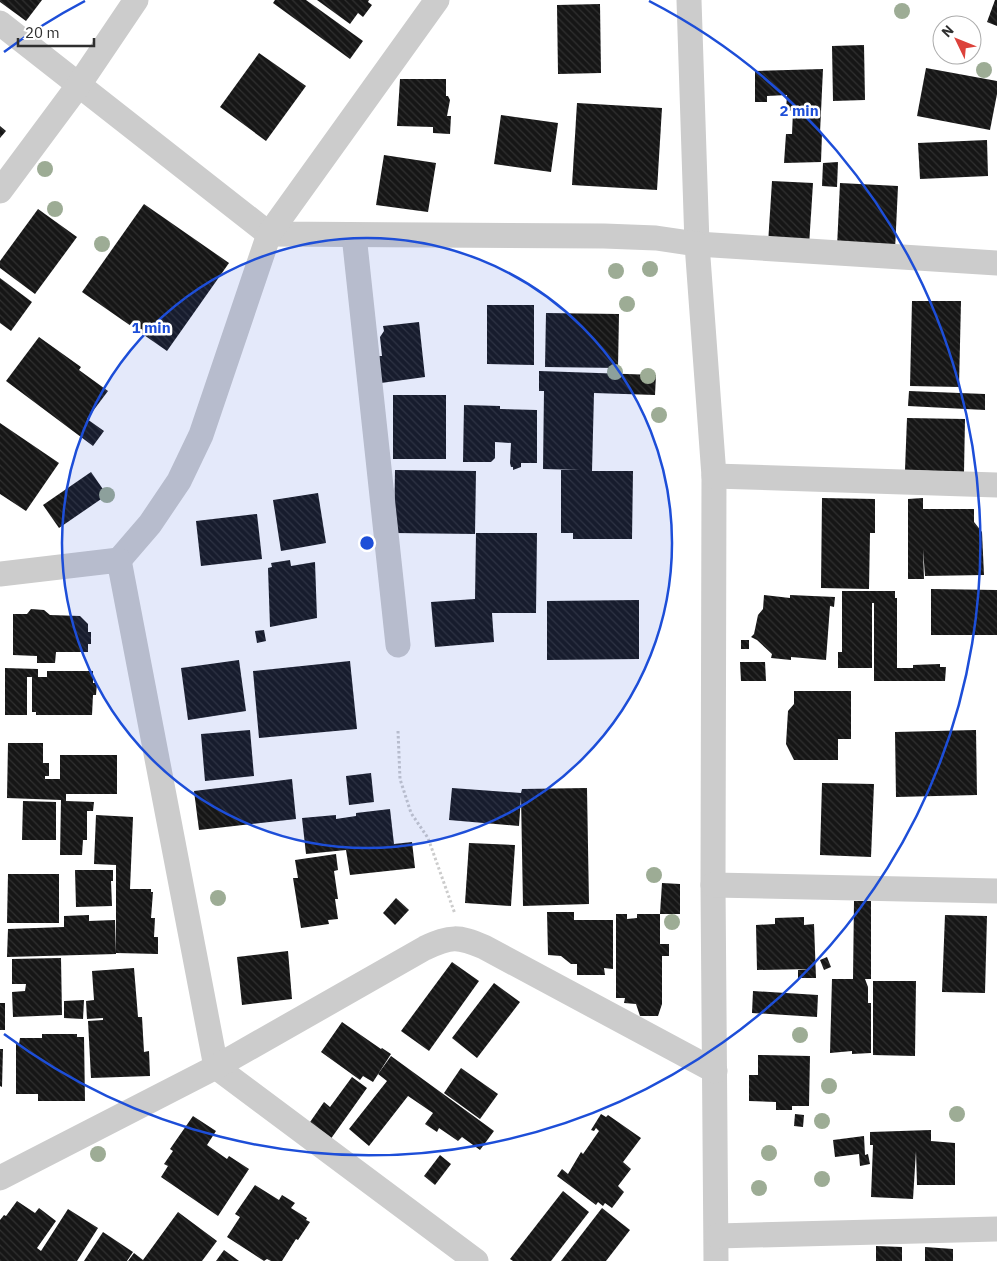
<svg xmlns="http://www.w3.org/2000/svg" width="997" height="1261" font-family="'IBM Plex Sans',sans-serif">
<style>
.building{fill:url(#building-back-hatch)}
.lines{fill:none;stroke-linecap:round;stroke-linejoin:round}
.path{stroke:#ccc;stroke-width:3;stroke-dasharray:2.5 2.5;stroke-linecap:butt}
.minor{stroke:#ccc;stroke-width:25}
.tree{fill:#9dac95}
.ring{fill:none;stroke:#1d4ed8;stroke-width:2.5}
.centre{fill:#1d4ed8;stroke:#fff;stroke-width:2.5}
.ring-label{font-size:15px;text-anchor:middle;font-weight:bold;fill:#1d4ed8;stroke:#fff;stroke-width:5;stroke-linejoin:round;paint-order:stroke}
</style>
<defs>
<pattern id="building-back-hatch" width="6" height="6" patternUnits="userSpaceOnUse" patternTransform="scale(1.25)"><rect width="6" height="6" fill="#161616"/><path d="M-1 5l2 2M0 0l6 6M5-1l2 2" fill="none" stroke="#303030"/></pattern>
</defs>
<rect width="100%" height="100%" fill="#fff"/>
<g class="building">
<polygon points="0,0 42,0 26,21 0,2"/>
<polygon points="275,0 306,0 363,41 350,59 273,3"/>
<polygon points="317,0 369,0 368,2 372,5 363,17 358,13 350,24"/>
<polygon points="995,0 997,0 997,26 987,22"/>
<polygon points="600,4 601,73 558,74 557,5"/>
<polygon points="864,45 865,100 833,101 832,46"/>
<polygon points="259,53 306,86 266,141 220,107"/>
<polygon points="926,68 997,81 997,94 990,130 917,116"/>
<polygon points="823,69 820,133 822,133 821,162 784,163 786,134 792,134 793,111 786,110 787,95 767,96 767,102 755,102 755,71"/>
<polygon points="400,79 446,79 446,96 448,96 450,100 447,116 451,116 450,134 433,133 433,127 397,126"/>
<polygon points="577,103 662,108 657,190 572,185"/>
<polygon points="501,115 558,123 551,172 494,164"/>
<polygon points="0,126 6,131 0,138"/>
<polygon points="987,140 988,176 920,179 918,143"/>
<polygon points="384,155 436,163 428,212 376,205"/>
<polygon points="838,162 837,187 822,186 823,163"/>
<polygon points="772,181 813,183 809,246 768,244"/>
<polygon points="840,183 898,186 895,250 837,247"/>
<polygon points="144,204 229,263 167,351 82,292"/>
<polygon points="38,209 77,237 35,294 0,268 0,261"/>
<polygon points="0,278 32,302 11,331 0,323"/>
<polygon points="912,301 961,301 959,387 910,386"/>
<polygon points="487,305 534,305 534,365 487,364"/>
<polygon points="546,313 619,314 618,368 545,367"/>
<polygon points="419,322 425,377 381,383 378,356 382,356 380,337 384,331 383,326"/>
<polygon points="39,337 81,367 79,370 108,391 87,419 104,431 93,446 6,381"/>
<polygon points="539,371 656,375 655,395 594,393 592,471 633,471 632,539 573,539 573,533 561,533 561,470 580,470 543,469 544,391 539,391"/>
<polygon points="909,391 985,394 985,410 908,406"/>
<rect x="393" y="395" width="53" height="64"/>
<polygon points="464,405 500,406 500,409 537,410 537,463 521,463 521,467 513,470 513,467 511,467 510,463 511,443 495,442 495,458 491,462 463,462"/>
<polygon points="907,418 965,419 964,472 905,470"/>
<polygon points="0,423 59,463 26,511 0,494"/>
<polygon points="395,470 476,471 475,534 394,533"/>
<polygon points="91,472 107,495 59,528 43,505"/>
<polygon points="318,493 326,543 281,551 273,500"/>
<polygon points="822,498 875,499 875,533 870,533 869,589 821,588"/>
<polygon points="923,498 923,509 974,509 974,522 982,532 984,575 925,576 923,549 924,579 908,579 908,499"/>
<polygon points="257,514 262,559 201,566 196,521"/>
<polygon points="476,533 537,533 536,613 492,613 494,642 435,647 431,602 475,599"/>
<polygon points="290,560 291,566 315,562 317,618 270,627 268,568 272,567 271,563"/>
<polygon points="931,589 997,590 997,635 931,635"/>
<polygon points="842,591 895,591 895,598 897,598 897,668 913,668 913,665 940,664 940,667 946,667 945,681 874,681 874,603 872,603 872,668 838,668 838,652 842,652"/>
<polygon points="764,595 790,598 790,595 835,597 834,607 830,606 826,660 791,657 791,660 771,658 772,654 757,640 751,637 754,634 758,615 763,609"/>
<polygon points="639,600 639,659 547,660 547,601"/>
<polygon points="31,609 44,610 50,615 80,616 88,624 88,632 91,632 91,644 88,644 88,652 56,652 55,663 37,663 37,656 13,655 13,614 27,614"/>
<polygon points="264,630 266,641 257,643 255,631"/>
<rect x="741" y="640" width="8" height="9"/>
<polygon points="239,660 246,711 188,720 181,668"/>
<polygon points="350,661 357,729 259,738 253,671"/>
<polygon points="740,662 765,662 766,681 741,681"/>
<polygon points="5,668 38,669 38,677 47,677 47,671 93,671 93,683 97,683 96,695 93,695 92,715 36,715 36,712 32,712 32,677 27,677 27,715 5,715"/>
<polygon points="794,691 851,691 851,739 838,739 838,760 794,760 786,744 788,711 794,704"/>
<polygon points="250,730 254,776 205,781 201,734"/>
<polygon points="976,730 977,795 896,797 895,732"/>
<polygon points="8,743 43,743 43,763 49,763 49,776 45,776 45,779 60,779 60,755 117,755 117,794 66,794 66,801 94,802 93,811 87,811 87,840 83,840 82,855 60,855 61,800 7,798"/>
<polygon points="371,773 374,802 349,805 346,776"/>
<polygon points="292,779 296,819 199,830 194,791"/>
<polygon points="822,783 874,784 871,857 820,855"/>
<polygon points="452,788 521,793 522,789 587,788 589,904 523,906 521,796 519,826 449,820"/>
<polygon points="23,801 56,802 56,840 22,840"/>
<polygon points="390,809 394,844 412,842 415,868 350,875 346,850 306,854 302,818 336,815 336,819 356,816 356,813"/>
<polygon points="96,815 133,817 130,889 151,889 151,892 153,892 151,918 155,918 154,937 158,937 158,954 116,953 116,865 94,864"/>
<polygon points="469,843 515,845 511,906 465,903"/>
<polygon points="336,854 338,870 334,871 338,899 335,899 338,919 328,920 329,924 301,928 293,878 298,878 295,860"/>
<polygon points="75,870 113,870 113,881 111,881 112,906 76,907"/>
<polygon points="8,874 59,874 59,923 7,923"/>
<polygon points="662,883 680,884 680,914 660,914"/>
<polygon points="396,898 409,910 395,925 383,913"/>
<polygon points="854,901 871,901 871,979 865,979 868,987 868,1003 871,1003 871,1053 852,1054 852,1051 830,1053 832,979 853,979"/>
<polygon points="547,912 574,912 574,920 613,920 613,969 604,968 605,975 577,975 577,964 571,964 561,956 548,955"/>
<polygon points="616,914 627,914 627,919 637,918 637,914 660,914 660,944 669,944 669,956 662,956 662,1004 658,1016 640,1016 636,1004 624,1003 625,998 616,998"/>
<polygon points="89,915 89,921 115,920 116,954 7,957 8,929 64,927 64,916"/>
<polygon points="945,915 987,916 985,993 942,992"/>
<polygon points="804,917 804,925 814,924 816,978 798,978 798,970 810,969 757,970 756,925 775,924 775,918"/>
<polygon points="288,951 292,999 242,1005 237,957"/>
<polygon points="827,957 831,967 824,970 820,960"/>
<polygon points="61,958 62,1015 13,1017 12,992 25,991 26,984 12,984 12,959"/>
<polygon points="452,962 479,981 429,1051 401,1031"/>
<polygon points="134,968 138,1017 142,1017 144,1052 149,1051 150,1076 91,1078 88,1021 103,1020 103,1018 87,1019 86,1001 94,1000 92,971"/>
<polygon points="873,981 916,981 915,1056 873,1055"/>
<polygon points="494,983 520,1002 477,1058 452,1038"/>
<polygon points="753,991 818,995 817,1017 752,1013"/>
<polygon points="84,1000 83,1019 64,1018 64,1001"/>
<rect x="0" y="1003" width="5" height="27"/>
<polygon points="342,1022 381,1049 382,1048 391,1054 373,1082 363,1076 360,1080 321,1052"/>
<polygon points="42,1034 77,1034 77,1037 84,1037 85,1101 38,1101 38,1094 16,1094 16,1044 19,1044 20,1038 42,1038"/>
<polygon points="0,1049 3,1049 2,1087 0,1086"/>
<polygon points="758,1055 810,1056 809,1106 792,1106 792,1110 776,1110 776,1102 749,1101 749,1075 758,1075"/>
<polygon points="391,1056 494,1131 480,1150 462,1137 458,1141 439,1128 437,1132 425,1124 433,1113 408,1096 369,1146 349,1129 387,1081 378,1074"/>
<polygon points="461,1068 498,1094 480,1119 444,1093"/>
<polygon points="352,1077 367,1088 330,1140 308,1125 324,1102 330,1107"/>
<polygon points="601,1114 606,1117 608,1115 641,1138 623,1162 631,1169 618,1186 624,1192 612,1208 605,1203 603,1206 598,1202 596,1205 557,1176 562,1169 568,1174 581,1152 583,1154 599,1131 596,1128 594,1131 591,1130"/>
<polygon points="795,1114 804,1115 803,1127 794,1126"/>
<polygon points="193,1116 216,1131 207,1145 227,1159 229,1156 249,1169 218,1216 161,1177 168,1166 164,1164 173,1151 170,1149"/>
<polygon points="931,1130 931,1141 955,1143 955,1185 917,1185 916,1151 913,1199 871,1197 873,1145 870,1145 870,1132"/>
<polygon points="864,1136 865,1155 868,1154 870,1164 860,1166 859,1154 835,1157 833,1140"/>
<polygon points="440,1155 451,1164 435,1185 424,1176"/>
<polygon points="255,1185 279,1200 282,1195 295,1203 291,1208 307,1218 306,1220 310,1222 298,1240 296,1239 282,1261 271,1261 267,1259 264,1261 227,1237 240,1217 235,1214"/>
<polygon points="563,1191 589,1212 551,1261 513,1261 510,1259"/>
<polygon points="17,1201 35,1213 39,1208 56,1221 37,1248 41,1251 68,1209 98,1228 77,1261 0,1261 0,1220 4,1215 6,1216"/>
<polygon points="602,1208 630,1230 606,1261 561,1261"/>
<polygon points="178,1212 217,1241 202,1261 128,1261 134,1253 143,1260"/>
<polygon points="103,1232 133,1252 127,1261 84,1261"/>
<polygon points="876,1246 902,1247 902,1261 876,1261"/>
<polygon points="925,1247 953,1249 953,1261 925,1261"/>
<polygon points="224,1250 239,1261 216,1261"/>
</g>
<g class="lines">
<polyline class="path" points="398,731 400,779 411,813 428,838 455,914"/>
<g class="minor">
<polyline points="689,0 697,244 997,263"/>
<polyline points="0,23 269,234 604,236 656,238 697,244 714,476 713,885 716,1261"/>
<polyline points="0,191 78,86 136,0"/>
<polyline points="354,235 398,645"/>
<polyline points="714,476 997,485"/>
<polyline points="119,560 150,524 179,481 201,435 269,234 437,0"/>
<polyline points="0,574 119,560 216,1067 476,1261"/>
<polyline points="713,885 997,891"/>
<path d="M0,1178L216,1067L425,948C452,936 457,936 484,947L715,1071"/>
<polyline points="717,1236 997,1229"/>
</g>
</g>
<g class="tree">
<circle cx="902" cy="11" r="8"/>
<circle cx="984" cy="70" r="8"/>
<circle cx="45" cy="169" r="8"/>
<circle cx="55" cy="209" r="8"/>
<circle cx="102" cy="244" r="8"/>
<circle cx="650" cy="269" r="8"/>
<circle cx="616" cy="271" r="8"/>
<circle cx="627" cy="304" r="8"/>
<circle cx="615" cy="372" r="8"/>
<circle cx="648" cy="376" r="8"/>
<circle cx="659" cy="415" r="8"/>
<circle cx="107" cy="495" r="8"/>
<circle cx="654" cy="875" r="8"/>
<circle cx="218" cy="898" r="8"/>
<circle cx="672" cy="922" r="8"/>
<circle cx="800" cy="1035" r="8"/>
<circle cx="829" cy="1086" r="8"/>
<circle cx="957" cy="1114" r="8"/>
<circle cx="822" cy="1121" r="8"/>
<circle cx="769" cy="1153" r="8"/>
<circle cx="98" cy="1154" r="8"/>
<circle cx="822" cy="1179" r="8"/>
<circle cx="759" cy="1188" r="8"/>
</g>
<circle cx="367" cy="543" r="305" fill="#1d4ed8" fill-opacity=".12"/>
<g class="ring">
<circle cx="367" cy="543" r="305"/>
<path d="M4 52A611 611 0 0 1 85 1M649 1A611 611 0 1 1 4 1034"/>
</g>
<circle cx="367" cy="543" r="8" class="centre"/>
<g class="ring-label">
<text x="799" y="116">2 min</text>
<text x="151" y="333">1 min</text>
</g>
<g transform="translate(957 40) rotate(313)"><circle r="24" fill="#ffffff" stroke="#acacac"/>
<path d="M0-4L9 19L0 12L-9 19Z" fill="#dc423b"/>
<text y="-8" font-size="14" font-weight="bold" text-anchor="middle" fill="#2f2f2f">N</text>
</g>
<path d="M18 38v8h76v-8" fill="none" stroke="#2f2f2f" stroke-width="2.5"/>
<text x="25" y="38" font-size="15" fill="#2f2f2f" stroke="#ffffff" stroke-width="4" paint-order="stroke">20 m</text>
</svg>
